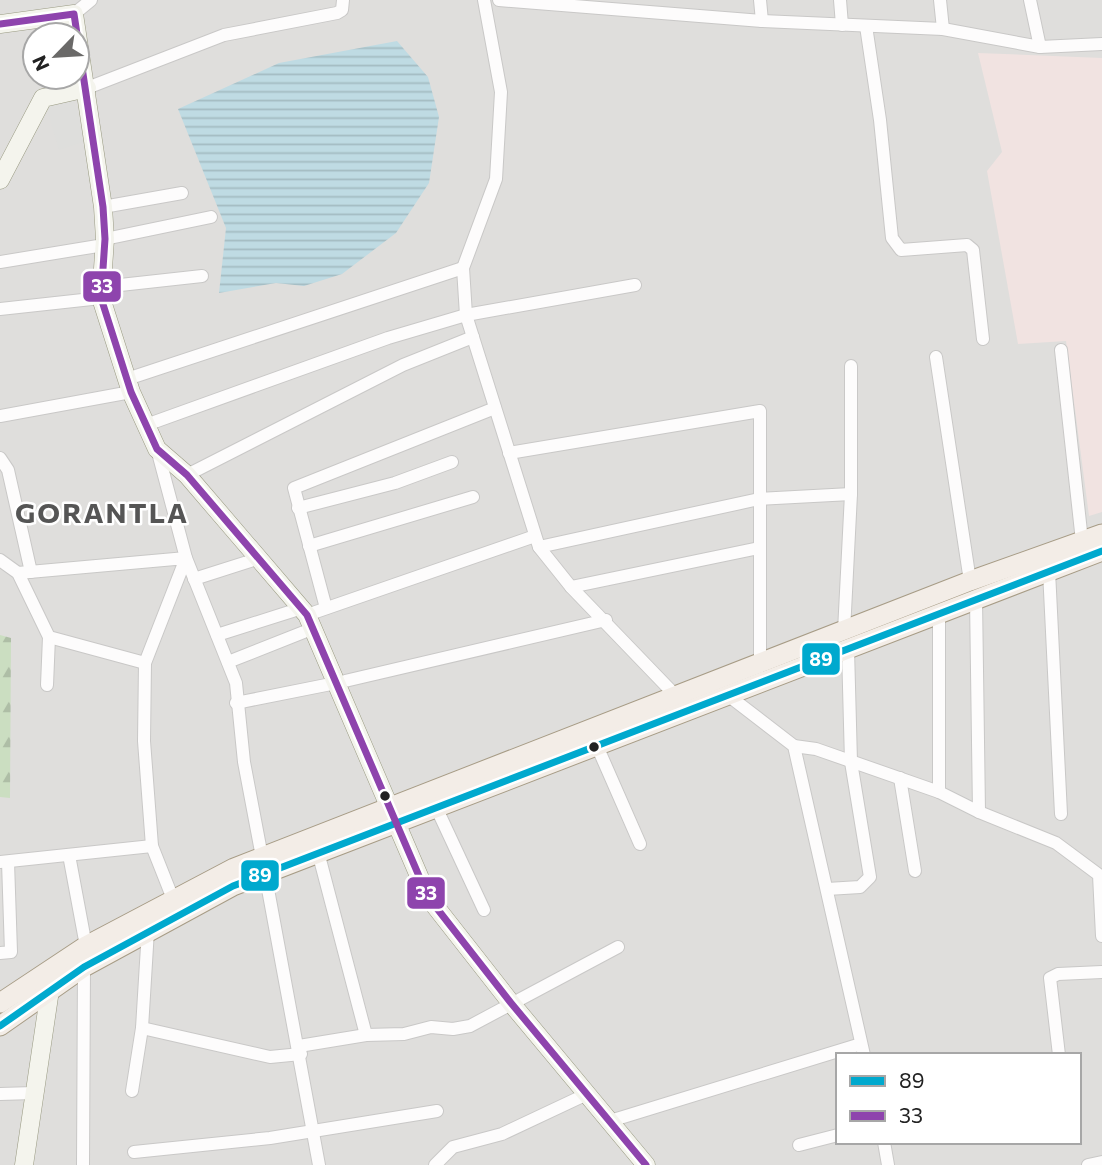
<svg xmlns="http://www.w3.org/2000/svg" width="1102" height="1165" font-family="Commissioner,sans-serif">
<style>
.residential{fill:#dfdedc;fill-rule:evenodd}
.commercial{fill:#f1e3e1}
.religious{fill:#dededc}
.forest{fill:url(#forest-firs)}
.water{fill:url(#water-rules)}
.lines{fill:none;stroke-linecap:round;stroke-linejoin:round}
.street-casing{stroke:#c9c8c7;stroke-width:14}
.secondary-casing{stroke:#999a82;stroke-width:19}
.primary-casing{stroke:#a79c86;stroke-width:21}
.street{stroke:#fdfcfc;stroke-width:12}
.secondary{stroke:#f4f4ed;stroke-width:18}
.primary{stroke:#f3ede7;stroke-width:19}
.bus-1-casing{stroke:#fff;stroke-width:12}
.bus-2-casing{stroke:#fff;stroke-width:12}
.bus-1{stroke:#00a9ce;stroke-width:7}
.bus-2{stroke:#8e44ad;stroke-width:7}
.bus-dot{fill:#222;stroke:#fff;stroke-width:2.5}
.labels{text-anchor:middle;stroke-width:5;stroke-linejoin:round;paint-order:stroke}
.district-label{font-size:28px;font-weight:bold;letter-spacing:2px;fill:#555;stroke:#fff}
.line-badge{stroke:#fff;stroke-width:2.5}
.badge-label{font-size:19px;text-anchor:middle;font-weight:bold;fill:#fff}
</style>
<defs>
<pattern id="forest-firs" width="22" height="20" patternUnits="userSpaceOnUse" patternTransform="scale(1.75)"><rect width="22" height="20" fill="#cbdec1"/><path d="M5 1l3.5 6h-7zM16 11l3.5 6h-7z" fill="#aebea6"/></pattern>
<pattern id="water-rules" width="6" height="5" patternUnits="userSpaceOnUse" patternTransform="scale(1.75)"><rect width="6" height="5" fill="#bfdbe3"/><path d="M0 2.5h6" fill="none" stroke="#a4bcc2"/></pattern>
</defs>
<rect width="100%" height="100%" fill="#f0eeeb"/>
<path class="residential" d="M0,0H1102V1165H0ZM35,35H77V77H35ZM838,1055H1079V1142H838Z"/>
<polygon class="commercial" points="978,53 1102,58 1102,512 1089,516 1066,341 1018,344 987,171 1002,152"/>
<polygon class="religious" points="73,100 86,141 59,150 46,105"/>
<polygon class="forest" points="0,635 11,638 10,798 0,797"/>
<polygon class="water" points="397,41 428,77 439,117 429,183 396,233 342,274 304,286 276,283 219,293 226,228 178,109 279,63"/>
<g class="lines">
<g class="street-casing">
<g id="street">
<polyline points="484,0 501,92 496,179 463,268 466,315 539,547 571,587 676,696"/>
<polyline points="499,0 762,21 943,29 1040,47 1102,44"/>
<polyline points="760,0 762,21"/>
<polyline points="840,0 842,25"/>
<polyline points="940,0 943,29"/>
<polyline points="1030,0 1040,47"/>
<polyline points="74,14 91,0"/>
<polyline points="866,26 880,120 892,238 901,250 967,245 973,250 983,339"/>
<polyline points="87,88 224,35 337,13 342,10 343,0"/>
<polyline points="103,207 182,193"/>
<polyline points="105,239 211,217"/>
<polyline points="0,262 104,245"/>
<polyline points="102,287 202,276"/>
<polyline points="0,309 101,298"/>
<polyline points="1061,350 1082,541"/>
<polyline points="936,357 970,581"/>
<polyline points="127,379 463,268"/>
<polyline points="0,416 131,392"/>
<polyline points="146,425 388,338 466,315 635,285"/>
<polyline points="157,449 186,558 236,683 244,762 262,857"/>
<polyline points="509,453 760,411 760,663"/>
<polyline points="0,458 8,470 31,572"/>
<polyline points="187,475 403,365 473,337"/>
<polyline points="298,508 395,483 452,462"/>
<polyline points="309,546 473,497"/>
<polyline points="539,547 759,499 851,494"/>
<polyline points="0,560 18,573 49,637 145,663"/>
<polyline points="1049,571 1061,814"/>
<polyline points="18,573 186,558 145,663 144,741 152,846 173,899"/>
<polyline points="194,579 260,558"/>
<polyline points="571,587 759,548"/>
<polyline points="976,599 979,812"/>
<polyline points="326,608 294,488 495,408"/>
<polyline points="307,615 535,536"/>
<polyline points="844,631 851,494 851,366"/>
<polyline points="217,635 302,608"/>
<polyline points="228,662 314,628"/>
<polyline points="345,681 606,620"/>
<polyline points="47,685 49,637"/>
<polyline points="729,696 794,746 864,1055"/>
<polyline points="236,703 336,683"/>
<polyline points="597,746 640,844"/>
<polyline points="794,746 816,749 939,792 979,812 1056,843 1099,875 1102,936"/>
<polyline points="900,778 915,871"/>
<polyline points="939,792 939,613"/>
<polyline points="436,807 484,910"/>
<polyline points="318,852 366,1035"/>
<polyline points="69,855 86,946"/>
<polyline points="0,862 152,846"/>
<polyline points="265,873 319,1165"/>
<polyline points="827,889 860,887 870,877 851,762 848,649"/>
<polyline points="0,953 11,952 8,862"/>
<polyline points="142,1028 270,1057 301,1054"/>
<polyline points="299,1046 366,1035 404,1034 431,1027 453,1029 470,1026 618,947"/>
<polyline points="1059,1055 1050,978 1058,974 1102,972"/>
<polyline points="132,1091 142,1028 148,930"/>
<polyline points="0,1094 34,1093"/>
<polyline points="610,1121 861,1044"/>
<polyline points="884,1142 888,1165"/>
<polyline points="799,1145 838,1135"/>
<polyline points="134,1152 270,1138 437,1111"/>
<polyline points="83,1165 84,967"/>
<polyline points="435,1165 453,1147 502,1134 587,1094"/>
<polyline points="1088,1165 1102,1162"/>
</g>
</g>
<g class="secondary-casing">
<g id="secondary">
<polyline points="0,24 74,14 103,207 105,239 101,298 131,392 157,449 187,475 307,615 428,897 511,1003 646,1165"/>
<polyline points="0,180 43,98 87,88"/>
<polyline points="24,1165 50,990"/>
</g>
</g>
<g class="primary-casing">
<g id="primary">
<polyline points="0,1003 86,946 234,868 970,581 1102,534"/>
<polyline points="0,1026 84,967 233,886 1102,551"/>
</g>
</g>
<use href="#street" class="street"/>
<use href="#secondary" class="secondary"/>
<use href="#primary" class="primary"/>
<g class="bus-1-casing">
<polyline id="bus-1" points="0,1026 84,967 233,886 1102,551"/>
</g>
<g class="bus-2-casing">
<polyline id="bus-2" points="0,24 74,14 103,207 105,239 101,298 131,392 157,449 187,475 307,615 428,897 511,1003 646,1165"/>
</g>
<use href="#bus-1" class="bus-1"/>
<use href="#bus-2" class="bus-2"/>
</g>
<g class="bus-dot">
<circle cx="594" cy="747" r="6"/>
<circle cx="385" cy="796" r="6"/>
</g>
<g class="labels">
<g class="district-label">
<text x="102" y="523">GORANTLA</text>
</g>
</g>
<g class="line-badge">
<rect x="82" y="270" width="40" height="33" rx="7" fill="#8e44ad"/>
<rect x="801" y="642" width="40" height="34" rx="7" fill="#00a9ce"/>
<rect x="240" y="859" width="40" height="33" rx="7" fill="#00a9ce"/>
<rect x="406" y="876" width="40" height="34" rx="7" fill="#8e44ad"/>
</g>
<g class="badge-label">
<text x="102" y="293">33</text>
<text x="821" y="666">89</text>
<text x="260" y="882">89</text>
<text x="426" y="900">33</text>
</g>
<rect x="836" y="1053" width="245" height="91" fill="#ffffff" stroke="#a7a7a7" stroke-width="2"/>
<rect x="850" y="1076" width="35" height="10" fill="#00a9ce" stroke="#a7a7a7" stroke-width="2"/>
<text x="899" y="1088" font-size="21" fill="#222222">89</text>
<rect x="850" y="1111" width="35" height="10" fill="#8e44ad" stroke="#a7a7a7" stroke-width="2"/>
<text x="899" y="1123" font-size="21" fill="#222222">33</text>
<g transform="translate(56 56) rotate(245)"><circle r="33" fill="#ffffff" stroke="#a7a7a7" stroke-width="2"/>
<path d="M0-5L12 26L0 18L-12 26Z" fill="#6a6968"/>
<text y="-10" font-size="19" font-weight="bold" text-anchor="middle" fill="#222222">N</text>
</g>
</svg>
